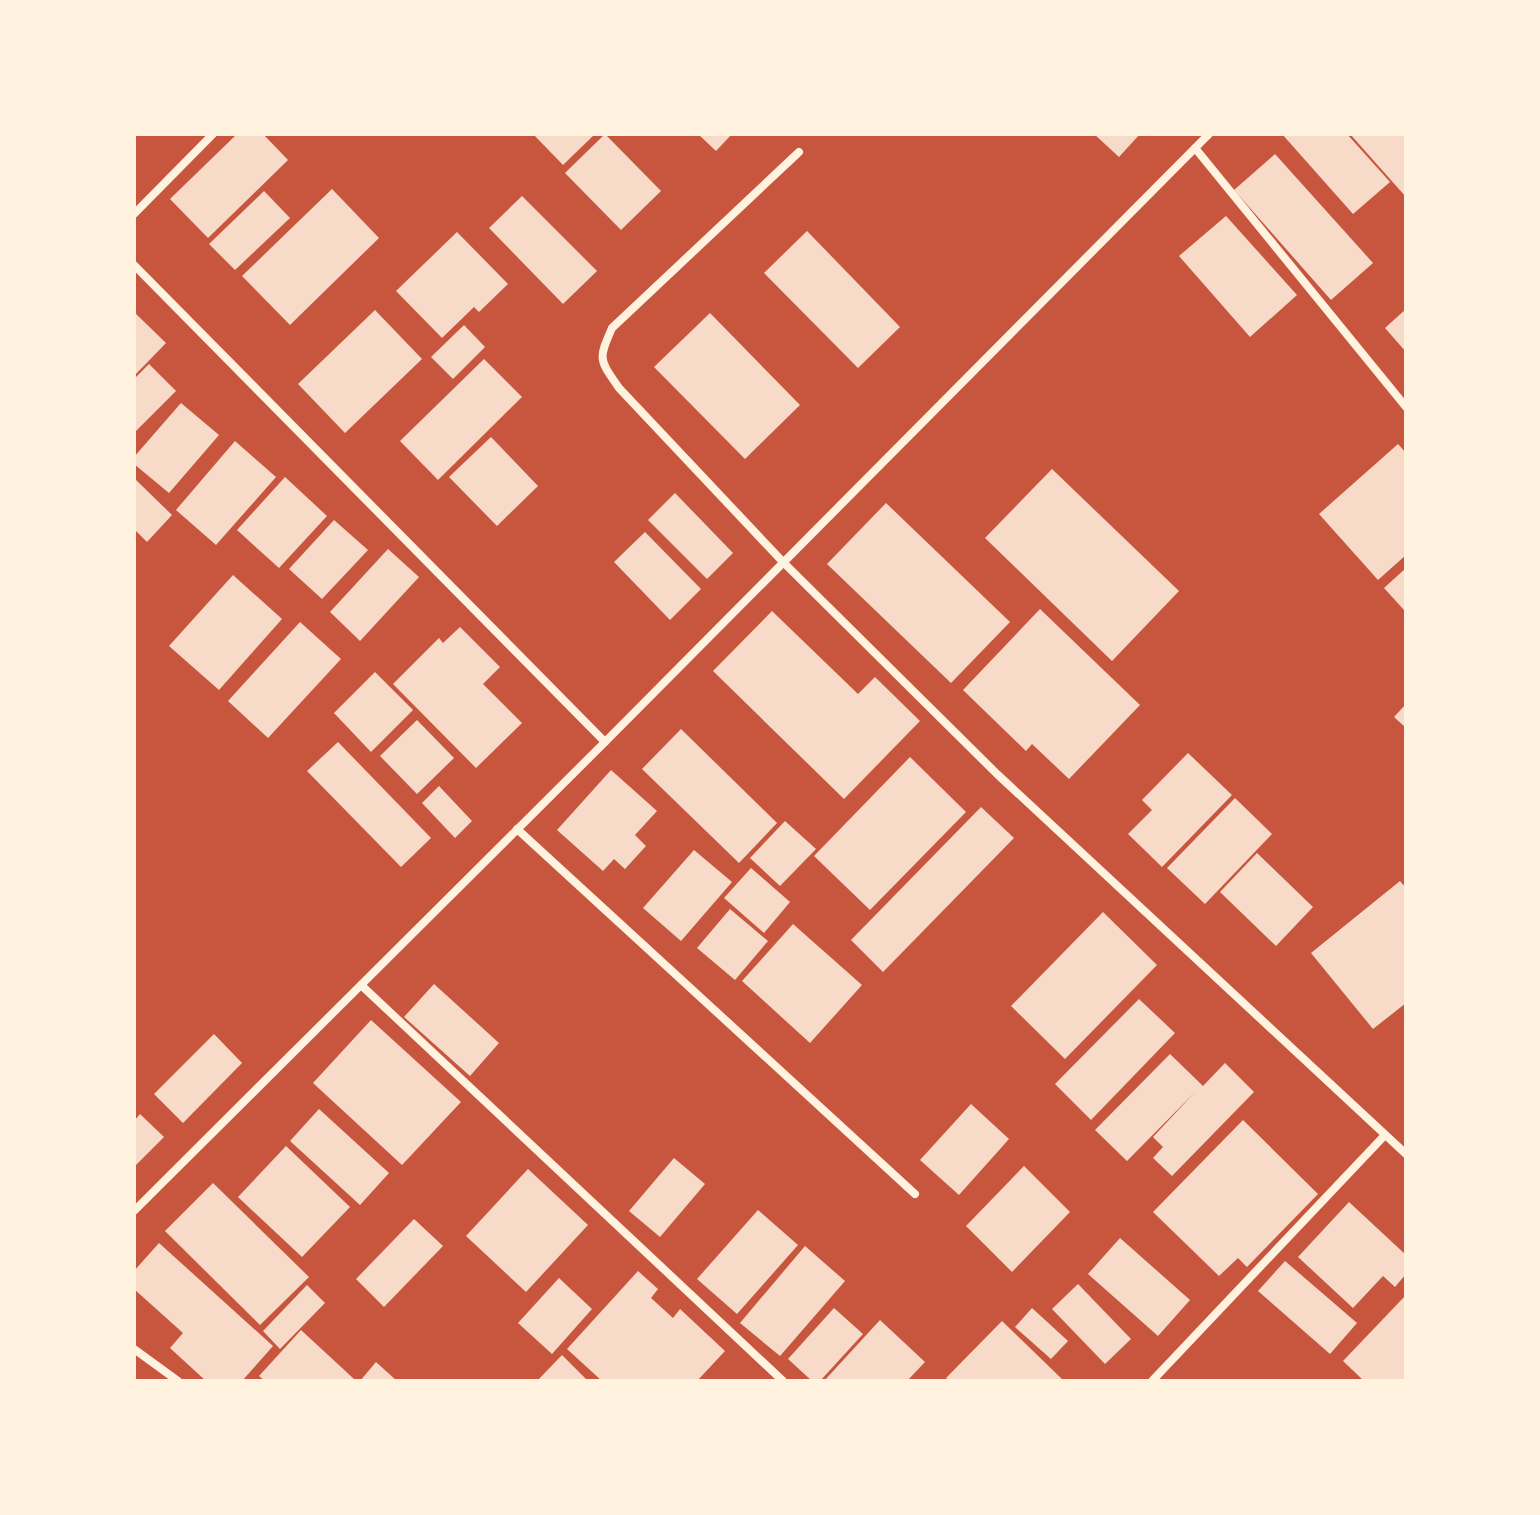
<svg xmlns="http://www.w3.org/2000/svg" width="1540" height="1515" font-family="Quicksand,sans-serif">
<style>
.building{fill:#f7dbc8}
.lines{fill:none;stroke-linecap:round;stroke-linejoin:round}
.minor{stroke:#fff3e0;stroke-width:8}
</style>
<rect width="100%" height="100%" fill="#c8553d"/>
<g class="building">
<polygon points="237,134 263,134 288,160 208,238 170,199"/>
<polygon points="533,134 595,134 563,165"/>
<polygon points="605,134 661,191 621,230 565,173"/>
<polygon points="698,134 732,134 716,151"/>
<polygon points="1094,134 1140,134 1119,157"/>
<polygon points="1282,134 1347,134 1390,182 1353,214"/>
<polygon points="1350,134 1406,134 1406,197"/>
<polygon points="1275,154 1373,263 1331,300 1234,190"/>
<polygon points="332,189 379,238 290,325 242,276"/>
<polygon points="264,191 290,218 235,270 209,244"/>
<polygon points="522,196 597,271 563,304 489,228"/>
<polygon points="1226,216 1297,295 1250,337 1179,256"/>
<polygon points="807,231 900,327 858,368 764,273"/>
<polygon points="457,232 508,284 479,312 474,307 442,338 396,291"/>
<polygon points="1406,309 1406,352 1385,328"/>
<polygon points="375,310 422,359 345,433 298,384"/>
<polygon points="134,312 166,343 134,376"/>
<polygon points="710,313 800,405 745,459 654,367"/>
<polygon points="464,325 485,347 453,379 431,357"/>
<polygon points="484,359 522,397 438,480 400,441"/>
<polygon points="149,364 176,391 134,433 134,379"/>
<polygon points="181,403 219,435 169,493 134,464 134,457"/>
<polygon points="491,437 538,486 497,526 449,477"/>
<polygon points="235,441 276,477 216,545 176,510"/>
<polygon points="1398,444 1406,453 1406,555 1378,580 1319,514"/>
<polygon points="1052,469 1179,591 1112,661 985,538"/>
<polygon points="285,477 327,516 279,568 237,530"/>
<polygon points="134,478 172,515 147,542 134,529"/>
<polygon points="675,493 733,553 707,579 648,520"/>
<polygon points="886,503 1010,622 951,683 827,564"/>
<polygon points="334,520 368,550 322,599 289,569"/>
<polygon points="645,532 701,589 670,620 614,562"/>
<polygon points="388,549 419,577 360,641 330,612"/>
<polygon points="1406,568 1406,608 1404,610 1384,588"/>
<polygon points="233,575 282,619 219,690 169,646"/>
<polygon points="1040,609 1140,705 1069,779 1032,744 1026,751 963,690"/>
<polygon points="772,611 858,694 875,677 920,721 844,799 713,671"/>
<polygon points="300,622 341,659 268,738 228,701"/>
<polygon points="460,627 500,667 483,684 522,723 476,768 393,684 439,638 443,643"/>
<polygon points="375,672 413,710 371,752 334,713"/>
<polygon points="1406,704 1406,728 1394,717"/>
<polygon points="417,720 454,758 417,794 380,756"/>
<polygon points="681,729 777,823 739,863 642,769"/>
<polygon points="338,742 431,838 401,867 307,771"/>
<polygon points="1188,753 1232,795 1162,867 1128,834 1152,810 1142,800"/>
<polygon points="910,757 966,812 870,910 814,856"/>
<polygon points="611,770 657,811 635,835 646,846 625,869 614,859 603,871 557,830"/>
<polygon points="439,786 472,821 455,838 422,803"/>
<polygon points="1235,798 1272,834 1205,904 1167,868"/>
<polygon points="981,807 1014,838 883,972 851,940"/>
<polygon points="785,821 816,849 780,886 750,858"/>
<polygon points="694,850 732,882 681,941 643,908"/>
<polygon points="1257,853 1313,907 1276,946 1220,892"/>
<polygon points="751,868 790,902 764,933 724,898"/>
<polygon points="1400,881 1406,888 1406,1003 1373,1029 1311,953"/>
<polygon points="730,909 768,941 735,980 697,948"/>
<polygon points="1103,912 1157,965 1065,1059 1011,1006"/>
<polygon points="793,924 862,985 810,1043 742,981"/>
<polygon points="434,984 499,1043 470,1076 404,1017"/>
<polygon points="1139,999 1175,1033 1091,1120 1055,1084"/>
<polygon points="371,1020 461,1102 402,1165 313,1083"/>
<polygon points="214,1034 242,1063 183,1123 154,1094"/>
<polygon points="1170,1054 1203,1086 1225,1063 1254,1092 1172,1176 1153,1158 1163,1147 1153,1137 1196,1091 1127,1161 1095,1130"/>
<polygon points="971,1104 1009,1139 959,1195 920,1160"/>
<polygon points="319,1109 389,1173 360,1205 290,1141"/>
<polygon points="140,1114 164,1137 134,1167 134,1121"/>
<polygon points="1243,1120 1318,1194 1247,1267 1238,1258 1219,1276 1153,1212"/>
<polygon points="286,1146 350,1207 302,1257 238,1197"/>
<polygon points="674,1158 705,1184 660,1237 629,1211"/>
<polygon points="1024,1166 1070,1212 1012,1272 966,1226"/>
<polygon points="528,1169 588,1225 526,1292 466,1236"/>
<polygon points="213,1183 309,1277 260,1325 165,1231"/>
<polygon points="1349,1202 1406,1255 1406,1274 1395,1287 1383,1276 1353,1308 1298,1257"/>
<polygon points="758,1210 798,1245 737,1314 697,1279"/>
<polygon points="414,1219 443,1246 384,1307 356,1279"/>
<polygon points="1120,1238 1190,1300 1158,1336 1088,1274"/>
<polygon points="159,1243 273,1346 242,1381 206,1381 170,1348 183,1333 134,1289 134,1271"/>
<polygon points="805,1246 845,1281 780,1356 740,1323"/>
<polygon points="1285,1261 1357,1323 1330,1354 1258,1291"/>
<polygon points="638,1271 658,1289 651,1298 673,1318 680,1309 725,1351 697,1381 602,1381 567,1349"/>
<polygon points="559,1278 592,1309 552,1354 518,1323"/>
<polygon points="1078,1284 1131,1339 1105,1364 1052,1309"/>
<polygon points="307,1285 325,1303 280,1349 263,1331"/>
<polygon points="1406,1295 1406,1379 1404,1381 1364,1381 1343,1361"/>
<polygon points="834,1308 863,1334 820,1381 812,1381 788,1359"/>
<polygon points="1032,1308 1068,1341 1051,1359 1015,1327"/>
<polygon points="880,1320 925,1362 907,1381 824,1381"/>
<polygon points="1002,1321 1064,1381 950,1381 946,1378"/>
<polygon points="301,1330 354,1379 352,1381 265,1381 259,1376"/>
<polygon points="562,1355 588,1381 537,1381"/>
<polygon points="376,1362 397,1381 360,1381"/>
</g>
<g class="lines">
<g class="minor">
<polyline points="1195,148 1406,407"/>
<path d="M799,152L612,328C598,360 599,359 619,388L783,562L997,774L1406,1154"/>
<polyline points="134,214 213,134"/>
<polyline points="134,265 605,742"/>
<polyline points="517,829 915,1194"/>
<polyline points="361,985 783,1381"/>
<polyline points="134,1211 605,742 1209,134"/>
<polyline points="134,1349 178,1381"/>
<polyline points="1152,1381 1385,1135"/>
</g>
</g>
<rect width="1540" height="1515" fill="none" stroke="#fff3e0" stroke-width="272"/>
</svg>
